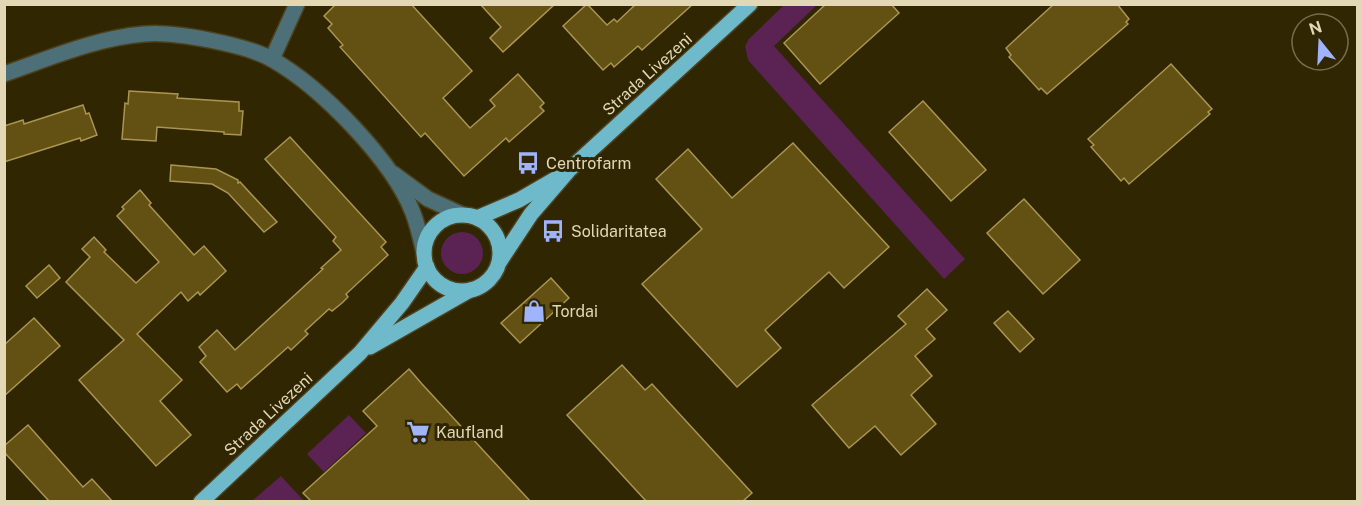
<svg xmlns="http://www.w3.org/2000/svg" width="1362" height="506" font-family="'Public Sans',sans-serif">
<style>
.green{fill:#5b2254}
.building{fill:#625113;stroke:#aa9551;stroke-width:1.5}
.lines{fill:none;stroke-linecap:round;stroke-linejoin:round}
.minor-casing{stroke:#4c421e;stroke-width:18}
.major-casing{stroke:#4c421e;stroke-width:18}
.minor{stroke:#4d7078;stroke-width:15}
.major{stroke:#6eb9ca;stroke-width:15}
.labels{text-anchor:middle;stroke-width:6;stroke-linejoin:round;paint-order:stroke}
.street-label{font-size:16px;fill:#e2d8b6;stroke:#302601}
.poi-label{font-size:16px;fill:#e2d8b6;stroke:#302601;text-anchor:start}
</style>
<rect width="100%" height="100%" fill="#302601"/>
<g class="green">
<polygon points="784,5 817,5 774,46 965,259 944,279 748,60 745,46 749,39"/>
<circle cx="462" cy="253" r="21"/>
<polygon points="349,415 366,433 324,472 307,454"/>
<polygon points="281,476 304,501 252,501"/>
</g>
<g class="building">
<polygon points="336,4 411,4 472,71 443,98 470,128 495,106 490,100 518,74 544,103 540,107 544,111 509,142 506,138 464,176 425,133 421,137 340,47 343,45 328,28 332,24 324,16"/>
<polygon points="480,4 555,4 503,52 490,38 501,27"/>
<polygon points="587,4 607,25 614,19 617,22 636,4 693,4 642,50 638,46 614,67 611,63 603,70 563,26"/>
<polygon points="826,4 891,4 899,13 820,84 784,43"/>
<polygon points="1054,4 1117,4 1129,19 1126,22 1128,24 1047,94 1041,88 1039,90 1009,57 1011,55 1006,48"/>
<polygon points="1171,64 1212,109 1208,112 1210,114 1129,184 1124,178 1121,181 1091,147 1094,145 1088,139"/>
<polygon points="129,91 178,94 177,98 239,102 239,111 243,111 241,135 224,134 224,132 157,127 156,141 122,139 125,103 128,104"/>
<polygon points="923,101 986,170 951,201 889,132"/>
<polygon points="83,105 86,114 89,113 97,135 81,141 80,138 4,162 4,126 23,120 24,124"/>
<polygon points="290,137 386,242 381,247 388,255 346,294 348,297 342,303 332,311 329,309 305,331 308,334 291,350 288,347 241,389 237,384 227,392 200,362 206,356 199,347 217,330 235,350 323,269 321,268 341,250 333,241 336,237 265,159"/>
<polygon points="793,143 889,247 844,288 829,272 765,330 781,348 737,387 642,284 702,229 656,179 688,149 732,198"/>
<polygon points="171,165 216,169 238,180 238,183 240,182 277,222 264,232 228,193 212,184 170,181"/>
<polygon points="140,190 151,203 149,205 194,255 204,246 226,271 200,295 198,292 188,301 181,292 137,334 182,380 160,401 191,435 156,466 79,380 124,340 66,282 90,257 82,249 94,237 106,250 104,252 136,283 159,262 117,216 124,209 122,207"/>
<polygon points="1024,199 1080,260 1043,294 987,233"/>
<polygon points="49,265 60,278 37,298 26,286"/>
<polygon points="551,278 569,298 520,343 501,323"/>
<polygon points="927,289 947,310 926,329 935,339 915,356 932,376 911,395 936,424 901,455 875,426 849,448 812,405 906,324 898,316"/>
<polygon points="1008,311 1034,339 1020,352 994,323"/>
<polygon points="34,318 60,346 4,396 4,345"/>
<polygon points="622,365 645,390 652,384 752,493 743,501 646,501 567,415"/>
<polygon points="409,369 422,384 530,501 311,501 303,493 377,426 363,411"/>
<polygon points="28,425 83,487 92,479 112,501 49,501 4,452 4,446"/>
</g>
<g class="lines">
<g class="minor-casing">
<g id="minor">
<polyline points="272,59 297,4"/>
<path d="M4,74C50,58 96,38 144,34C174,31 248,45 273,60C322,88 393,161 413,213C418,226 421,240 424,253"/>
<polyline points="394,174 428,199 463,215"/>
</g>
</g>
<g class="major-casing">
<g id="major">
<circle cx="462" cy="253" r="38"/>
<polyline points="477,218 519,200 557,178"/>
<polyline points="500,261 531,214 569,170 750,4"/>
<polyline points="370,347 470,290"/>
<polyline points="201,502 360,353 402,303 427,267"/>
</g>
</g>
<use href="#minor" class="minor"/>
<use href="#major" class="major"/>
</g>
<defs>
<g id="bus-bare" transform="scale(1.8)"><path d="M-5-6H5V4H4V6H2V4H-2V6H-4V4H-5ZM-3.5-4V0h7V-4ZM-3.5 1.2v1.5H-2V1.2ZM2 1.2v1.5H3.5V1.2Z" fill="#a0b3fd" stroke="#302601" stroke-width="2.5" paint-order="stroke"/></g>
<g id="shop-bare" transform="scale(1.8)"><path d="M-5-2.5h2.3a2.7 3.5 0 0 1 5.4 0H5L5.5 6h-11ZM-1.5-2.5h3a1.5 2.3 0 0 0-3 0Z" fill="#a0b3fd" stroke="#302601" stroke-width="2.5" paint-order="stroke"/></g>
<g id="supermarket-bare" transform="scale(1.8)"><path d="M-6-5.5h2.5l.6 2H6L4.5 2H-2.5L-4.4-4H-6ZM-1.5 3.2a1.3 1.3 0 1 0 .1 0ZM3 3.2a1.3 1.3 0 1 0 .1 0Z" fill="#a0b3fd" stroke="#302601" stroke-width="2.5" paint-order="stroke"/></g>
</defs>
<g fill-rule="evenodd">
<use href="#bus-bare" x="528" y="163"/>
<use href="#bus-bare" x="553" y="231"/>
<use href="#shop-bare" x="534" y="311"/>
<use href="#supermarket-bare" x="418" y="432"/>
</g>
<g class="labels">
<g class="street-label">
<text transform="translate(647 74) rotate(-42)" y="6">Strada Livezeni</text>
<text transform="translate(268 414) rotate(-43)" y="6">Strada Livezeni</text>
</g>
<g class="poi-label">
<text x="546" y="169">Centrofarm</text>
<text x="571" y="237">Solidaritatea</text>
<text x="552" y="317">Tordai</text>
<text x="436" y="438">Kaufland</text>
</g>
</g>
<rect width="1362" height="506" fill="none" stroke="#e2d8b6" stroke-width="12"/>
<g transform="translate(1320 42) rotate(342)"><circle r="28" fill="#302601" stroke="#776d49" stroke-width="1.5"/>
<path d="M0-4.5L10 22L0 15L-10 22Z" fill="#a0b3fd"/>
<text y="-9" font-size="16" font-weight="bold" text-anchor="middle" fill="#e2d8b6">N</text>
</g>
</svg>
